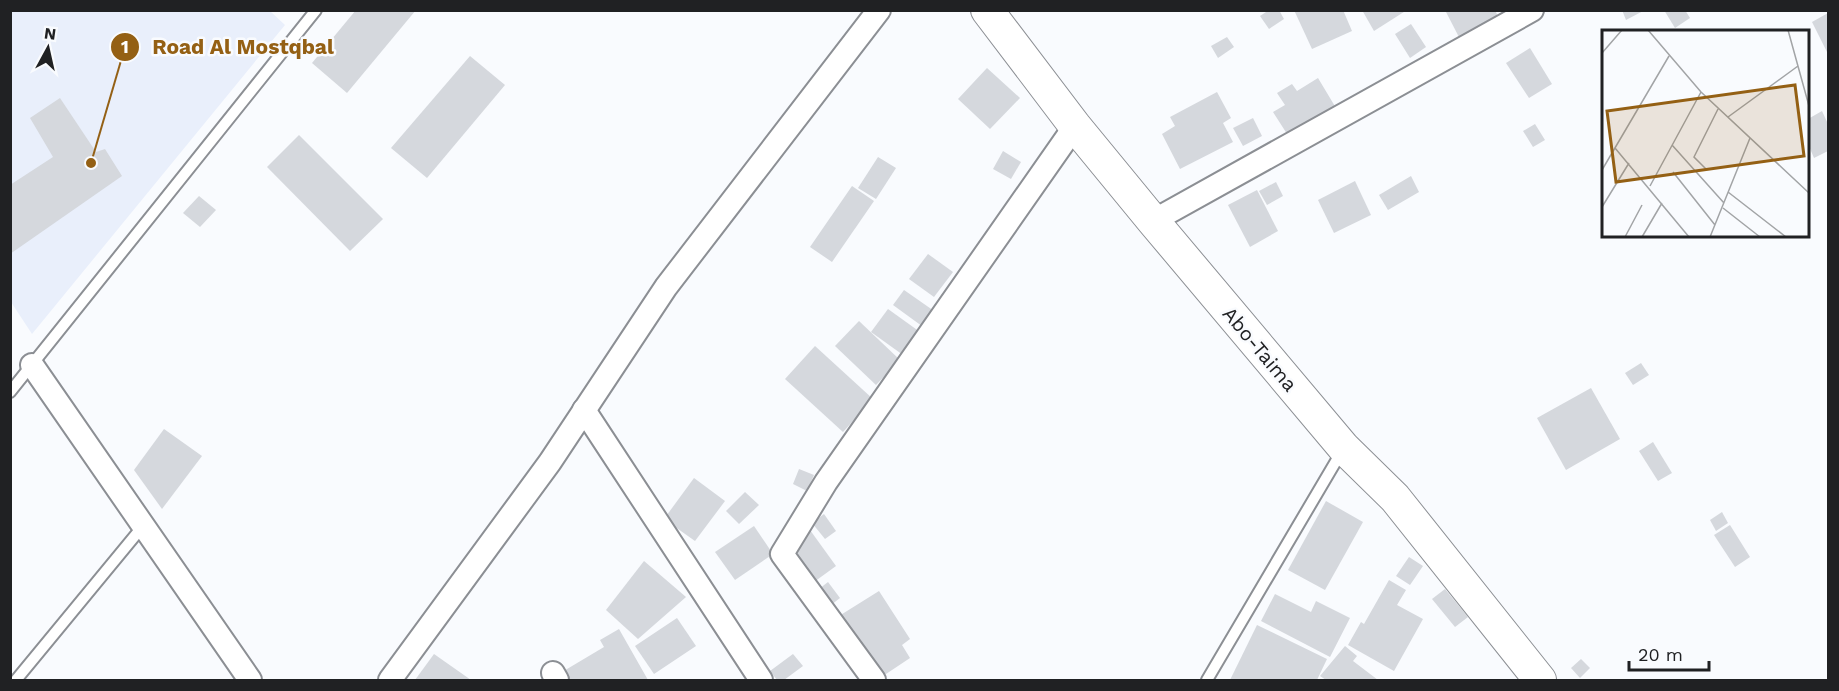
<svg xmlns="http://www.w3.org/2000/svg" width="1839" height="691" font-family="'Work Sans',sans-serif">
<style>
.built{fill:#e9effb}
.building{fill:#d5d8dd}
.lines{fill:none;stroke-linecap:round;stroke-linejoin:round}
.lane-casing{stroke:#8c8f94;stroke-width:14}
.street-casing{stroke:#8c8f94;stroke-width:26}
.secondary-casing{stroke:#8c8f94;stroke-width:34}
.lane{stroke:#fff;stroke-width:10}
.street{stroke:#fff;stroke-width:22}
.secondary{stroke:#fff;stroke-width:32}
.labels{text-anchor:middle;stroke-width:5;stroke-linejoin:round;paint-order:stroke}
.street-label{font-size:20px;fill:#202123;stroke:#f9fbfe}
.inset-road{fill:none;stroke:#a2a4a6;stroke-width:1.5}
.view{fill:#946014;fill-opacity:0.15;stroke:#946014;stroke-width:3}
.inset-edge{fill:none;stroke:#202123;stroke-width:3}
.leader{fill:none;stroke:#946014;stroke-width:2}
.callout-dot{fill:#946014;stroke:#f9fbfe;stroke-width:2}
.mark-label{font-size:18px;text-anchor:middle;font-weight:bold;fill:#fff}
.callout-label{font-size:21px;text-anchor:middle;font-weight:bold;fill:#946014;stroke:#f9fbfe;stroke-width:5;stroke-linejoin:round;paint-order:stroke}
</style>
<rect width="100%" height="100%" fill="#f9fbfe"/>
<polygon class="built" points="10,11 270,11 285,25 32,334 11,302"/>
<g class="building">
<polygon points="356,10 416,10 347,93 312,63"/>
<polygon points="1269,10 1279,10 1284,19 1269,29 1260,16"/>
<polygon points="1294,10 1343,10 1352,31 1312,49"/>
<polygon points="1362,10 1407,10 1374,31"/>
<polygon points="1445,10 1495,10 1501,23 1462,43"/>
<polygon points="1622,10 1645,10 1626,20"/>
<polygon points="1664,10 1685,10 1690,18 1675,28"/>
<polygon points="1828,13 1828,54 1812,22"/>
<polygon points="1411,24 1426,47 1410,58 1395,34"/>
<polygon points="1227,37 1234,47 1218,58 1211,46"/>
<polygon points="1530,48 1552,84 1529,98 1506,63"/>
<polygon points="470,56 505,85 427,178 391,148"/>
<polygon points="987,68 1020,98 990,129 958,99"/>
<polygon points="1318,78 1336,108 1289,137 1273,112 1285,105 1277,93 1292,84 1297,91"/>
<polygon points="1217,92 1231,118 1223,123 1233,142 1180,169 1162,134 1175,126 1170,117"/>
<polygon points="60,98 96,152 105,149 122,176 10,254 10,185 53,157 30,118"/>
<polygon points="1822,111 1828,124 1828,151 1814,158 1808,144 1808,119"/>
<polygon points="1253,118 1262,136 1243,146 1233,128"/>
<polygon points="1535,124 1545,140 1533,147 1523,131"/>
<polygon points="299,135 383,219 350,251 267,167"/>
<polygon points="1003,151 1021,162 1011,179 993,169"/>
<polygon points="878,157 896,168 876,199 858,188"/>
<polygon points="1411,176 1419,192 1388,210 1379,195"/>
<polygon points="1355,181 1371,215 1334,233 1318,200"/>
<polygon points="1276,182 1283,196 1267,205 1259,191"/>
<polygon points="852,186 874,201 832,262 810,247"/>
<polygon points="1257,190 1278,231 1250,247 1228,205"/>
<polygon points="199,196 216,210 200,227 183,213"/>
<polygon points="928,254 953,272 934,297 909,279"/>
<polygon points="904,290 937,313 926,329 893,305"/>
<polygon points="888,309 920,332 903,355 871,332"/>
<polygon points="859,321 900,360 876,385 835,346"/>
<polygon points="815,346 873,399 843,432 785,379"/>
<polygon points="1641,363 1649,375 1633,385 1625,373"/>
<polygon points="1591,388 1620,439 1566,470 1537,418"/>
<polygon points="164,429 202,456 162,509 134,470"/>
<polygon points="1653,442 1672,473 1658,481 1639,451"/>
<polygon points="799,469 814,475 807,491 793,484"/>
<polygon points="694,478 725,501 695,541 664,519"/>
<polygon points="745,492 759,505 739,524 726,511"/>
<polygon points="1326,501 1363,522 1325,590 1288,570"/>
<polygon points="1722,512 1728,523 1716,531 1710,520"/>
<polygon points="824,514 836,531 825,539 812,523"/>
<polygon points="1730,525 1750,557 1735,567 1714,535"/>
<polygon points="754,526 773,554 735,580 715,552"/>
<polygon points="810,530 836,566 814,582 792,553"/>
<polygon points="1409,557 1423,566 1410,585 1396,576"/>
<polygon points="644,561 686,597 638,639 606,610"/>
<polygon points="1389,580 1406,590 1397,605 1423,619 1394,671 1348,645 1361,622 1364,624"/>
<polygon points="828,582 840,598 831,605 819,589"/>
<polygon points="1445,589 1468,617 1455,627 1432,599"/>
<polygon points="879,591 910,639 902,645 910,658 880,678 839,616"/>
<polygon points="1275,594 1311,612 1316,601 1350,618 1330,657 1261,621"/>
<polygon points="677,618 696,646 654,674 635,646"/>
<polygon points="1257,625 1327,659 1317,680 1230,680"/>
<polygon points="619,629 648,680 567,680 562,672 604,647 600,640"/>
<polygon points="1345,646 1357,656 1353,661 1378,680 1326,680 1320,676"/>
<polygon points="434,654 471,680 415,680"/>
<polygon points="793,654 803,666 784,680 777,680 770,671"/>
<polygon points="1581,659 1590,668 1580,678 1571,668"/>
</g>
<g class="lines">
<g class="lane-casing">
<g id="lane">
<polyline points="10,392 316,10"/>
<polyline points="16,680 143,526"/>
<polyline points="1207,680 1342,451"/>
</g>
</g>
<g class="street-casing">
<g id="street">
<polyline points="1153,221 1532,10"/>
<polyline points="32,365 250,680"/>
<polyline points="584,410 761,680"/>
<polyline points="553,673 557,680"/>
<polyline points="390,680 550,462 666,287 879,10"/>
<polyline points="874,680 782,554 826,482 1075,126"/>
</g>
</g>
<g class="secondary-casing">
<polyline id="secondary" points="987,10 1075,126 1153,221 1344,448 1395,498 1540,680"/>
</g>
<use href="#lane" class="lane"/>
<use href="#street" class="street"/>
<use href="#secondary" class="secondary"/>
</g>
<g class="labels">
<g class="street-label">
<text transform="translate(1260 349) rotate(50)" y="7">Abo-Taima</text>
</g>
</g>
<g transform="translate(1602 30)">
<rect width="207" height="207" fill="#f9fbfe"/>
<path class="inset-road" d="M46,0L99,62L207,163M186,0L207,76M0,23L20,0M126,87L196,36M70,115L122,173M13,118L87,207M104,139L92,127L116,79M0,140L67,26M71,142L113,195M48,156L99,62M126,162L184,207M0,177L27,133M121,178L158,207M23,207L40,175M40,207L60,173M108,207L148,108"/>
<path class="view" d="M193,55L202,126L14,152L5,81Z"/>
<rect width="207" height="207" class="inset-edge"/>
</g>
<path class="leader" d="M91 163L125 47"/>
<g class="callout-dot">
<circle cx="91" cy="163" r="6"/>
<circle cx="125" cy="47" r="15"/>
</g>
<g class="mark-label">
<text x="125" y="53">1</text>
</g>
<g class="callout-label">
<text x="243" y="54">Road Al Mostqbal</text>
</g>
<rect width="1839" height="691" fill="none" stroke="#202123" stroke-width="24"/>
<g transform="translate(48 48) rotate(8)" stroke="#f9fbfe" stroke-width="4.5" paint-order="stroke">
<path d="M0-4.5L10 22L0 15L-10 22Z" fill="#202123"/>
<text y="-9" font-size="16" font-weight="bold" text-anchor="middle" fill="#202123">N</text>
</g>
<path d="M1629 661v9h80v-9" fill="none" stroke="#202123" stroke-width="3"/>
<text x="1638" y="661" font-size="18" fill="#202123" stroke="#f9fbfe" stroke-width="4.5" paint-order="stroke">20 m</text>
</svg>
